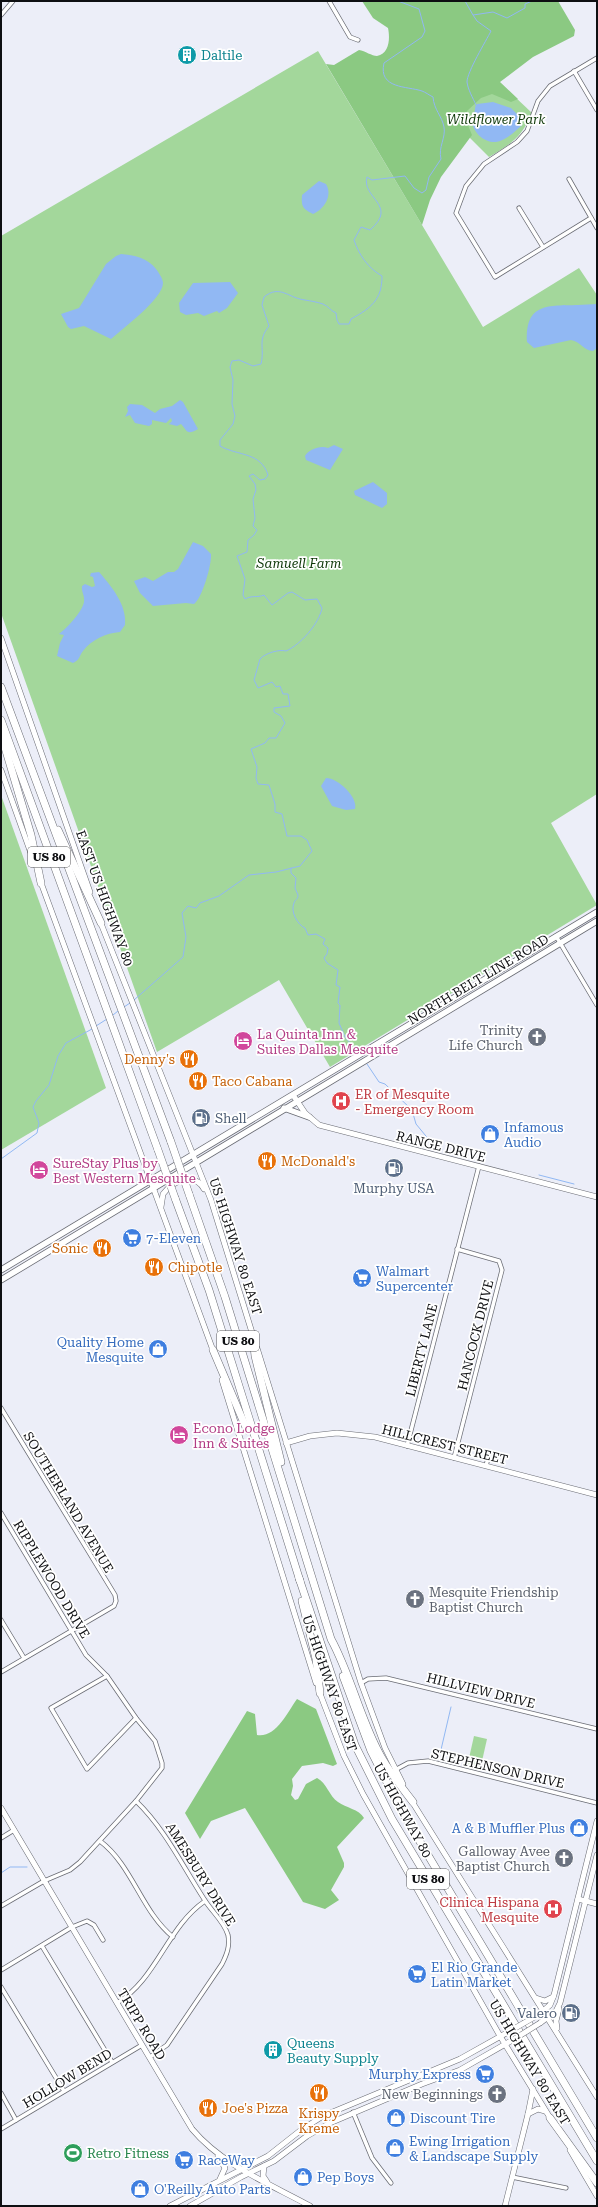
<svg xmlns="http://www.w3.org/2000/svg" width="598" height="2207" font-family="'Roboto Serif',serif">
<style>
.green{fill:#a3d79b}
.forest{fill:#8bc982}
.water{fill:#91b8f3}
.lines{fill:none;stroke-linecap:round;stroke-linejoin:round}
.stream{stroke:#91b8f3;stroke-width:1}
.street-casing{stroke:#6a6c74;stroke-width:5}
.secondary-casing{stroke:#6a6c74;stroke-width:6}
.primary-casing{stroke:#6a6c74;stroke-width:7}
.highway-casing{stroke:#6a6c74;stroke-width:8}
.street{stroke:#fff;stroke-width:3.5}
.secondary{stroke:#fff;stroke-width:5}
.primary{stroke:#fff;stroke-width:5.5}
.highway{stroke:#fff;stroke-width:7}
.secondary-bridge-casing{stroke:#6a6c74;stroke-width:6;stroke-linecap:butt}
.highway-bridge-casing{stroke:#6a6c74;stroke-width:8;stroke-linecap:butt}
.secondary-bridge{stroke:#fff;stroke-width:5}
.highway-bridge{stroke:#fff;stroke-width:7}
.labels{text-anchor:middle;stroke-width:3.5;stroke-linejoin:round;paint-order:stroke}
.shield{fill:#fff;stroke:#565759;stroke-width:1}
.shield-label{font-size:12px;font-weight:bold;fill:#0e0f12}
.culture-label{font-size:13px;fill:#0d838f;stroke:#fff;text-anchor:start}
.park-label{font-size:13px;font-style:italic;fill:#0e3808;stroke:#fff}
.street-label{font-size:13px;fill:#0e0f12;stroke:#fff}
.worship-label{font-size:13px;fill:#5b616d;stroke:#fff;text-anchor:end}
.hotel-label{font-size:13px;fill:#b23c85;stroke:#fff;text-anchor:start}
.food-label{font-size:13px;fill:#c56008;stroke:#fff;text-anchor:start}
.health-label{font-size:13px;fill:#be3a42;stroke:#fff;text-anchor:start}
.service-label{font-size:13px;fill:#4e5e75;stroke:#fff;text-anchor:start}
.shop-label{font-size:13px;fill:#366cbe;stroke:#fff;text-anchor:start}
.leisure-label{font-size:13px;fill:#27864d;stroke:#fff;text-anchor:start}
</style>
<rect width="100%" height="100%" fill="#eceef8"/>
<g class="green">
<polygon points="318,51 483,327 579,268 597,295 597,794 551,823 597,905 330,1067 279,980 157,1052 1,613 1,236"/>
<path d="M495,78L532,113C522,137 511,144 489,157L453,121Z"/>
<polygon points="1,795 106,1088 1,1150"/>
<polygon points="474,1736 487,1739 480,1770 467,1767"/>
</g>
<g class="forest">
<path d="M362,1H558L575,30L574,36L533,57L500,82L518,99L511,102L492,94L481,98L467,111V123L472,135L441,177L430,200L422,225L326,64L334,65L359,50C365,51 372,56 377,56C390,54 390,37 388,28L373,18Z"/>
<path d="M297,1699L316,1709L337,1764L333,1766L323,1763L302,1766L292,1779L293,1786L291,1795L295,1800L298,1799L306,1784L317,1778C327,1783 329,1796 338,1802C346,1808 359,1809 364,1818L337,1847L344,1863V1867L331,1890L339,1900L325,1909L303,1902L245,1808L211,1821L200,1839L185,1813L247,1711L255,1714L257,1735C276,1738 287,1713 297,1699Z"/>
</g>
<g class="water">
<path d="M493,102L511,108L517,114L522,125C516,131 505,141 496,142C481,143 467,126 474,113C476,109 474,107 477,104Z"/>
<path d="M319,181L326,184C333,196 324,209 313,214C303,209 301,207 302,195Z"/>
<path d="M121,254C134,255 148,258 156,269C159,273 163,279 163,283C163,299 122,329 111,339L84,326L71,329L68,327L61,314L79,308L106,264L116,256Z"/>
<polygon points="230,282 238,293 227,308 219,313 217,311 204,316 198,313 186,315 180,312 179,303 193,283"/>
<path d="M597,304V348L593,351C584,351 581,342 571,340L534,348L527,342C525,302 549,306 578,305C584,305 591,304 597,304Z"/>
<path d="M180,400L183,402L198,429C186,436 187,430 181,424L177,426L169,424L167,426L172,421L171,418L166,423L152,420V424L149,426L135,423L130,415L125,417L128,411L127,407L130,404L142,405L155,413L160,409L172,406Z"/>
<path d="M334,445L343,449L330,470L306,460L305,456C309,449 321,445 328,448Z"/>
<polygon points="373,482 387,493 387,504 382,508 355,495 354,491"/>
<path d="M193,542L203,546L211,554C212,564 202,599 194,604L186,603L153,606L140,593L134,581L145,577L153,581L168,572H174L178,569Z"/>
<path d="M99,572C112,587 127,605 125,625L120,632C106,633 91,640 83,651C79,656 80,660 73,663L57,656L60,643L64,635L59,634C67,628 82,612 84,602C85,596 81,591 82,586L85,584L92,587L95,586L93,577L90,576L91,573Z"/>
<path d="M326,778C338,778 358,797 355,809L346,810L332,806L321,786Z"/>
</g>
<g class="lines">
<g class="stream">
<polyline points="465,1 473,15 493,12 507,18 525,8 525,4 532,1"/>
<path d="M473,15L477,21L491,31C486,41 467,72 467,82C468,90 473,98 476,105"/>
<path d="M291,868V873L296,878L295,888L298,895C298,900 295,899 294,903C290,912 298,925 305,928L308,935L316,934L325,939L323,944L328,948L327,954L324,958L327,963L338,970L336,985L340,987L338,1003L340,1005L339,1023L345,1037L356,1050"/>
<path d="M134,1000L183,957L186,937L182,913L188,906L196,908L200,903L219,896L249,875L276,872L300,866L312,851L307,840L301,836H287L282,814L275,812V804L269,785L258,784L256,778L257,767L251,749L265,743L269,738H276L285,723L281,716L274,712V708L290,706L288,694H283L280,686L276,687L272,682L258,688L254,680L260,659C265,653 280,649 286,651C300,645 319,624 322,608L317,599L305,600L292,592L288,593L272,605L264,595C257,598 252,595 245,599L243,595L245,579L237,556L247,552L248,540L254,535L257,530L253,526L255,518L253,499L256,490L255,484L249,476L253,474L260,480L265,479L268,475C261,452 238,456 220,446V440L233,424L235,416L232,404L233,380L230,367L232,361L239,360L253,366L261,364C265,347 257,341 269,326L262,305L264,297C280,284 288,298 305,300C311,301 317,302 323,304C328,306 331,311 336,313L337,320L339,324H349L351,319C371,308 382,300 382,276C368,268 359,255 354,240L361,227L370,230C399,205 361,198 367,177L372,180L405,176L414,188L422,193L426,190L429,177L441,159C438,147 446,138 444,127C442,116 434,110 433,97C429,95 425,92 422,91C407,86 378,89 384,63L422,37L425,31L419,9L398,1"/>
<polyline points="124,1007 130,1003"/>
<polyline points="113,1015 118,1011"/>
<polyline points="96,1026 107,1019"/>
<polyline points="367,1064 379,1082 385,1084 412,1110 416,1124 435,1147 442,1149"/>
<polyline points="1,1159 37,1133 39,1123 33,1107 36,1101 49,1085 58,1056 66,1043 92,1029"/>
<polyline points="539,1175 574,1184"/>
<polyline points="440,1754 451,1707"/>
<polyline points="1,1873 10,1867 27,1867"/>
</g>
<g class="street-casing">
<g id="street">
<polyline points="329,1 350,37 358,40"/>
<polyline points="1,15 13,1"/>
<polyline points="574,71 597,110"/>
<polyline points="569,179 597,228"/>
<polyline points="519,208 543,247"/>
<polyline points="591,218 495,277 456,213 466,186 484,164 517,142 527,131 538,101 550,86 597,58"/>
<polyline points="556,936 597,1005"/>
<polyline points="1,1408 115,1595 116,1601 114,1606 1,1672"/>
<polyline points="407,1446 479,1166"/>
<polyline points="454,1458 502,1270 499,1261 457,1249"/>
<polyline points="486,1466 488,1458"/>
<polyline points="1,1513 86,1655 107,1676 136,1718 155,1741 162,1763 162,1768 136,1801 80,1862 70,1870 44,1881 1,1906"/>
<polyline points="1,1620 24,1658"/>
<polyline points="107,1676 51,1708 87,1769 136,1718"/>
<polyline points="361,1683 368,1679 386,1678 597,1729"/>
<polyline points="395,1770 408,1763 428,1761 597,1803"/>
<path d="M136,1801C165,1829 182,1865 204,1899C211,1911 224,1921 228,1935C230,1946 227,1954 222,1964L167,2045L150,2057"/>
<polyline points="1,1838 14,1830"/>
<path d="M100,1841C133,1866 141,1911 173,1937"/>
<polyline points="42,1946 112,2062"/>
<polyline points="1,1970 72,1927 87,1921 94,1925 103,1940"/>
<polyline points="1,1987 64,2091"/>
<path d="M117,2003C157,1979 167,1927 205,1901"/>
<polyline points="1,2093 16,2120"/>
<polyline points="353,2112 372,2158 391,2183"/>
<polyline points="1,2129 142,2045"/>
<polyline points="512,2177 566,2188"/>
</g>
</g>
<g class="secondary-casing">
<g id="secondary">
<polyline points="1,638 90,892"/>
<polyline points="1,770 33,859"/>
<polyline points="40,880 214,1353"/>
<polyline points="100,921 211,1200 254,1339"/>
<polyline points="293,1095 305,1113 319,1125 597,1197"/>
<path d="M161,1207L163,1194C173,1181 194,1171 204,1189"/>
<polyline points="257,1348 361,1683 385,1748 403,1784"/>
<polyline points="222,1380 316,1683"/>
<polyline points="286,1443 310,1436 337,1433 375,1437 597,1495"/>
<polyline points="319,1691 344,1756 363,1794 500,2036 552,2121"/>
<polyline points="411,1800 597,2097"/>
<path d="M1,1808L192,2129C222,2165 270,2184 310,2206"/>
<polyline points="578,1899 597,1904"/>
<polyline points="536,1998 545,2001 553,1997"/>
<polyline points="542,2012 550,2005 554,1995 597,1821"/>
<polyline points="540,2023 556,2011 560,2003 597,1855"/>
<polyline points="557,2028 556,2021 559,2009"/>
<polyline points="528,2114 538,2109 545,2111"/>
<polyline points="570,2150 597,2196"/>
<polyline points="218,2156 225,2168 220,2179"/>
<polyline points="264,2166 263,2176 267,2182"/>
<polyline points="170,2206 268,2156 301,2130 323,2116 460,2059 510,2031"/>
<polyline points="190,2206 241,2177 274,2161 307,2136 330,2123 422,2084 460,2070 516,2038"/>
<polyline points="505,2206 528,2114 533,2089"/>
</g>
</g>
<g class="primary-casing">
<g id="primary">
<polyline points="284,1108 309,1117"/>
<polyline points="1,1270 597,912"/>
<polyline points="1,1280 597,921"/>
</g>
</g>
<g class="highway-casing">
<g id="highway">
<polyline points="1,687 171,1142"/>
<polyline points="1,720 158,1150"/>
<polyline points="1,734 31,835 41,883"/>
<polyline points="58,830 101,923"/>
<path d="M189,1194L225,1297L331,1639C350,1674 359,1714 377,1749C386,1768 400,1785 413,1802"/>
<polyline points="175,1198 209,1290 300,1581"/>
<polyline points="253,1337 255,1356 281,1462"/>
<polyline points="213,1350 247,1430"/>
<polyline points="299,1578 355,1745 392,1819 597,2161"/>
<polyline points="302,1601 316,1659 320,1693"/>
<polyline points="343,1676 371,1751 401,1810 597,2138"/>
<polyline points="550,2118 597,2183"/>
</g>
</g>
<use href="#street" class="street"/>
<use href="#secondary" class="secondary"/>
<use href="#primary" class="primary"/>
<use href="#highway" class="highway"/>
<g class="secondary-bridge-casing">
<g id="secondary-bridge">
<polyline points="510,2031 538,2015"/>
<polyline points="516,2038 540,2023"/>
</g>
</g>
<g class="highway-bridge-casing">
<g id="highway-bridge">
<polyline points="171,1142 189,1194"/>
<polyline points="158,1150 175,1198"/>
</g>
</g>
<use href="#secondary-bridge" class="secondary-bridge"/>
<use href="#highway-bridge" class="highway-bridge"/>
</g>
<defs>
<g id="building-disc" transform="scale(1)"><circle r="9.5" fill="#0f9aa8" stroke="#fff"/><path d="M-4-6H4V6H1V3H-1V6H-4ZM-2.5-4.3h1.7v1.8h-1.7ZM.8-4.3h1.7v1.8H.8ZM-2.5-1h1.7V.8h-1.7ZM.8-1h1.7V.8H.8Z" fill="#fff"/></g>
<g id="church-disc" transform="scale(1)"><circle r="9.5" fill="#6b7280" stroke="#fff"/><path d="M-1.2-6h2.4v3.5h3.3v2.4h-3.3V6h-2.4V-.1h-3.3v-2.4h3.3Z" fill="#fff"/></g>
<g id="hotel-disc" transform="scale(1)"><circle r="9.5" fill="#d1479c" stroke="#fff"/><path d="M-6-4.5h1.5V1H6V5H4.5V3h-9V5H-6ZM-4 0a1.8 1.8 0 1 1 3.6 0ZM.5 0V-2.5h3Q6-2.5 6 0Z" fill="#fff"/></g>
<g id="restaurant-disc" transform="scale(1)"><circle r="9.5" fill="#e8710a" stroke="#fff"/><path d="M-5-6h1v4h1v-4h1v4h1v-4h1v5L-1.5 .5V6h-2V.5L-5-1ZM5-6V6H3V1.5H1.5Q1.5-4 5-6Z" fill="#fff"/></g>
<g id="hospital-disc" transform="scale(1)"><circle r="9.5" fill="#e0444e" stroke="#fff"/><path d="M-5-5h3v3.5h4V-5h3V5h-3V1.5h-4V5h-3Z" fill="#fff"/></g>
<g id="fuel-disc" transform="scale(1)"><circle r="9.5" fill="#5c6f8a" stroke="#fff"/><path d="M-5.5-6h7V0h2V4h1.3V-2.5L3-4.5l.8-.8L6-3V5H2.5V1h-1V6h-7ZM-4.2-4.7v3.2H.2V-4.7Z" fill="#fff"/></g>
<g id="shop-disc" transform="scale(1)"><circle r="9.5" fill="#3f7fe0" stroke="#fff"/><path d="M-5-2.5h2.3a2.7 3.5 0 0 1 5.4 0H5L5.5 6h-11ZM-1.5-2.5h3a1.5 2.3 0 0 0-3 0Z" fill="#fff"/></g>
<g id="supermarket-disc" transform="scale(1)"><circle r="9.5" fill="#3f7fe0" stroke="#fff"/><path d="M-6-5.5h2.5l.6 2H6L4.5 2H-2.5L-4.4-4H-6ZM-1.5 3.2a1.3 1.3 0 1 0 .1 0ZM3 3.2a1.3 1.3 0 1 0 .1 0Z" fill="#fff"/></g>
<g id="stadium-disc" transform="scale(1)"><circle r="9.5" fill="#2e9e5b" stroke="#fff"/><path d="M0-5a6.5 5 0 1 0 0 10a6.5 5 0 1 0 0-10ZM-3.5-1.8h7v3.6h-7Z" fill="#fff"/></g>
</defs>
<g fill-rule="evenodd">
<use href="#building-disc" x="187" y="55"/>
<use href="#church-disc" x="537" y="1037"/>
<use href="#hotel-disc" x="243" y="1041"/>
<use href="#restaurant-disc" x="189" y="1059"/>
<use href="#restaurant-disc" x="198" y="1081"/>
<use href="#hospital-disc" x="341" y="1101"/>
<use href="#fuel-disc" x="201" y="1118"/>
<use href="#shop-disc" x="490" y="1134"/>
<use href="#restaurant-disc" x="267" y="1161"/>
<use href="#fuel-disc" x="394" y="1168"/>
<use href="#hotel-disc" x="39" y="1170"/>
<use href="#supermarket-disc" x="132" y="1238"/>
<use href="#restaurant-disc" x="102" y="1248"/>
<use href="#restaurant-disc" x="154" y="1267"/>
<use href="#supermarket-disc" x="362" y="1278"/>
<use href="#shop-disc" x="158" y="1349"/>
<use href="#hotel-disc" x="179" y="1435"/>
<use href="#church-disc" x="415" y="1599"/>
<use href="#shop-disc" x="579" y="1828"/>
<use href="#church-disc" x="564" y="1858"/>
<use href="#hospital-disc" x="553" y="1909"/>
<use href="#supermarket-disc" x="417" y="1974"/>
<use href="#fuel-disc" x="571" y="2013"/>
<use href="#building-disc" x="273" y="2050"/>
<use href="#supermarket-disc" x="485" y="2074"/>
<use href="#restaurant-disc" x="319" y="2093"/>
<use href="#church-disc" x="497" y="2094"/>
<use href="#restaurant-disc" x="208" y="2108"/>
<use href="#shop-disc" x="396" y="2118"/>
<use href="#shop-disc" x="395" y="2148"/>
<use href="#stadium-disc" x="73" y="2153"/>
<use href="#supermarket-disc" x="184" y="2160"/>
<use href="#shop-disc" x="303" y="2177"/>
<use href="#shop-disc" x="140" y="2189"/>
</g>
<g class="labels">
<g class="shield">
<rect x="28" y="847" width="42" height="20" rx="3"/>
<rect x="217" y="1331" width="42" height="20" rx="3"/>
<rect x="407" y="1869" width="42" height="20" rx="3"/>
</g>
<g class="shield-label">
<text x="49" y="861">US 80</text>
<text x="238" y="1345">US 80</text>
<text x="428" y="1883">US 80</text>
</g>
<g class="culture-label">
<text x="201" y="60">Daltile</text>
<text x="287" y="2048">Queens<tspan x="287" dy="15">Beauty Supply</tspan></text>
</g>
<g class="park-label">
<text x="496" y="124">Wildflower Park</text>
<text x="299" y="568">Samuell Farm</text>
</g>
<g class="street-label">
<text transform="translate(105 898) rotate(70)" y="5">EAST US HIGHWAY 80</text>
<text transform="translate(478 979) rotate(-31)" y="5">NORTH BELT LINE ROAD</text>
<text transform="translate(441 1146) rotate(14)" y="5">RANGE DRIVE</text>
<text transform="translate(236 1246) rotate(72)" y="5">US HIGHWAY 80 EAST</text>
<text transform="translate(475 1335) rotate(-76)" y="5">HANCOCK DRIVE</text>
<text transform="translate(421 1350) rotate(-76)" y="5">LIBERTY LANE</text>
<text transform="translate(445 1444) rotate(14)" y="5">HILLCREST STREET</text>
<text transform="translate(69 1502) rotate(59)" y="5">SOUTHERLAND AVENUE</text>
<text transform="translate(52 1579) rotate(59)" y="5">RIPPLEWOOD DRIVE</text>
<text transform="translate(330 1683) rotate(71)" y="5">US HIGHWAY 80 EAST</text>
<text transform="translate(481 1690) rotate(14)" y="5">HILLVIEW DRIVE</text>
<text transform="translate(498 1768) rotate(13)" y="5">STEPHENSON DRIVE</text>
<text transform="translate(403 1810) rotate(61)" y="5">US HIGHWAY 80</text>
<text transform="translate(201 1874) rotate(58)" y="5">AMESBURY DRIVE</text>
<text transform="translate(142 2024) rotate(59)" y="5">TRIPP ROAD</text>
<text transform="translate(530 2062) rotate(59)" y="5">US HIGHWAY 80 EAST</text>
<text transform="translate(67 2078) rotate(-31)" y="5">HOLLOW BEND</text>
</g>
<g class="worship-label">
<text x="523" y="1035">Trinity<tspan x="523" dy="15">Life Church</tspan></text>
<text x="429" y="1597" text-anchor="start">Mesquite Friendship<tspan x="429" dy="15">Baptist Church</tspan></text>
<text x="550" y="1856">Galloway Avee<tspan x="550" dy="15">Baptist Church</tspan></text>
<text x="483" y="2099">New Beginnings</text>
</g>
<g class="hotel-label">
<text x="257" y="1039">La Quinta Inn &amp;<tspan x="257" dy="15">Suites Dallas Mesquite</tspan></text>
<text x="53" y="1168">SureStay Plus by<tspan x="53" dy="15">Best Western Mesquite</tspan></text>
<text x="193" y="1433">Econo Lodge<tspan x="193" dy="15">Inn &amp; Suites</tspan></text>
</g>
<g class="food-label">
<text x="175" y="1064" text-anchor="end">Denny's</text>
<text x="212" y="1086">Taco Cabana</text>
<text x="281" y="1166">McDonald's</text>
<text x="88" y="1253" text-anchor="end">Sonic</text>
<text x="168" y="1272">Chipotle</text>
<text x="222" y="2113">Joe's Pizza</text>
<text x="319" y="2118" text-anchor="middle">Krispy<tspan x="319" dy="15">Kreme</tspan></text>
</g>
<g class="health-label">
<text x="355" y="1099">ER of Mesquite<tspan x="355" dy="15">- Emergency Room</tspan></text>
<text x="539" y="1907" text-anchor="end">Clinica Hispana<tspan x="539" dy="15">Mesquite</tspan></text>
</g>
<g class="service-label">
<text x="215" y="1123">Shell</text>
<text x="394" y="1193" text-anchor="middle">Murphy USA</text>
<text x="557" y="2018" text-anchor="end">Valero</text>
</g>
<g class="shop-label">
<text x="504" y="1132">Infamous<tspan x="504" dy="15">Audio</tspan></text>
<text x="146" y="1243">7-Eleven</text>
<text x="376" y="1276">Walmart<tspan x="376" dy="15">Supercenter</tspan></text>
<text x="144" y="1347" text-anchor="end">Quality Home<tspan x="144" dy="15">Mesquite</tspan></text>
<text x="565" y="1833" text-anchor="end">A &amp; B Muffler Plus</text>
<text x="431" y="1972">El Rio Grande<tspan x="431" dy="15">Latin Market</tspan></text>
<text x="471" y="2079" text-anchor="end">Murphy Express</text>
<text x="410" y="2123">Discount Tire</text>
<text x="409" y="2146">Ewing Irrigation<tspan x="409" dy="15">&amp; Landscape Supply</tspan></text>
<text x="198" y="2165">RaceWay</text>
<text x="317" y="2182">Pep Boys</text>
<text x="154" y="2194">O'Reilly Auto Parts</text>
</g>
<g class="leisure-label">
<text x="87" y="2158">Retro Fitness</text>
</g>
</g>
<rect width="598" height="2207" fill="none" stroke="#0e0f12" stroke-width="4"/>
</svg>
